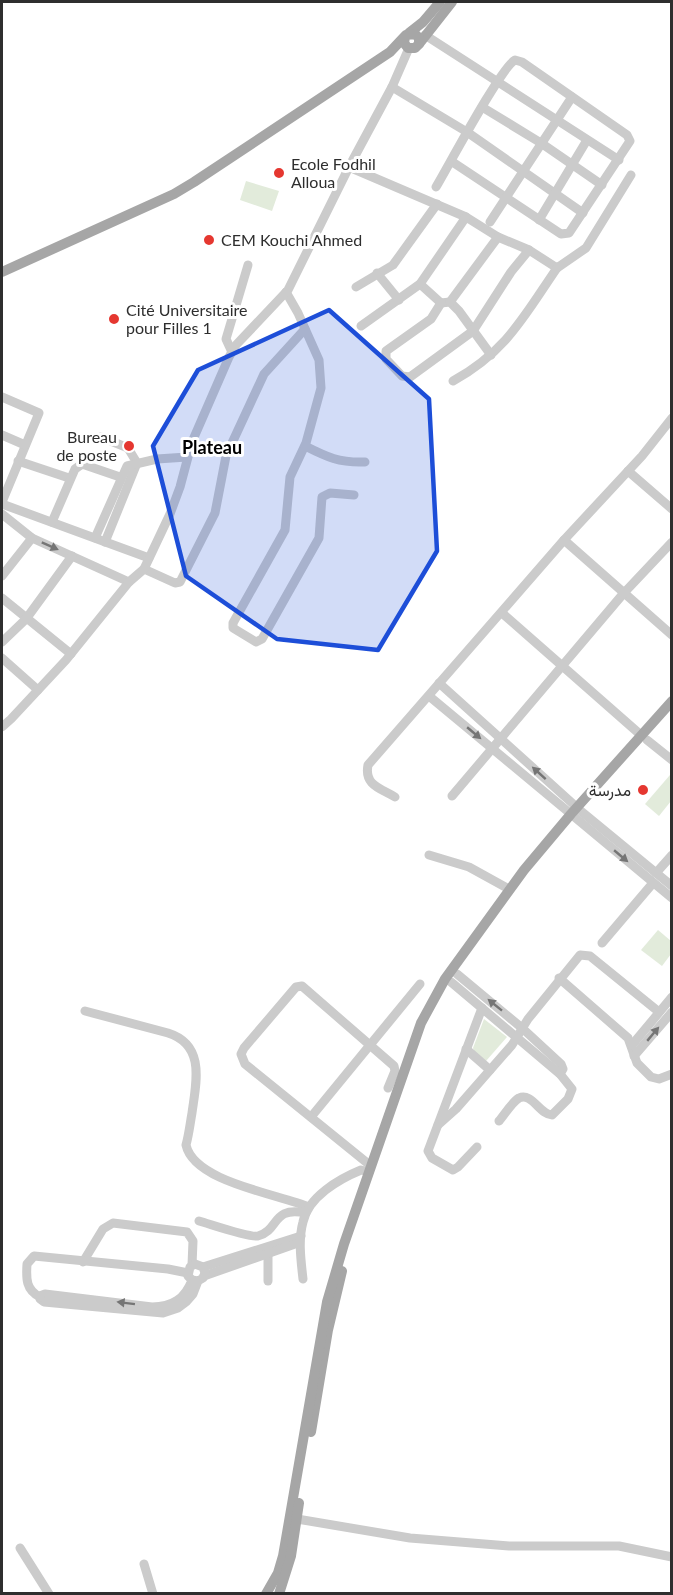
<svg xmlns="http://www.w3.org/2000/svg" width="673" height="1595" font-family="Lato,Vazirmatn,sans-serif">
<style>
.green{fill:#e2ebdb}
.lines{fill:none;stroke-linecap:round;stroke-linejoin:round}
.minor{stroke:#cbcbcb;stroke-width:9}
.major{stroke:#a6a6a6;stroke-width:10}
.oneway{fill:#757575}
.marked{fill:#1d4ed8;fill-opacity:0.2;stroke:#1d4ed8;stroke-width:4.5;stroke-linejoin:round}
.poi-dot{fill:#e53730;stroke:#fff;stroke-width:2}
.labels{text-anchor:middle;stroke-width:6;stroke-linejoin:round;paint-order:stroke}
.poi-label{font-size:16px;fill:#2e2e2e;stroke:#fff;text-anchor:start}
.neighbourhood-label{font-size:18px;font-weight:bold;fill:#000;stroke:#fff}
</style>
<rect width="100%" height="100%" fill="#fff"/>
<g class="green">
<polygon points="246,181 279,191 272,211 240,200"/>
<polygon points="670,775 671,801 659,816 645,804"/>
<polygon points="658,930 671,941 671,954 662,966 641,950"/>
<polygon points="484,1019 507,1037 486,1061 474,1051 473,1048"/>
</g>
<g class="lines">
<g class="minor">
<polyline points="425,35 619,160"/>
<polyline points="392,87 467,132 583,213"/>
<polyline points="482,107 541,143 602,185"/>
<polyline points="349,167 466,217 498,237 529,250 557,268 586,248 631,175"/>
<path d="M436,187C448,167 501,67 515,60L522,62L627,135L630,141L569,233L561,234L451,161"/>
<polyline points="539,220 587,140"/>
<polyline points="490,222 572,97"/>
<polyline points="377,273 399,300"/>
<polyline points="420,284 441,303 450,302 459,311 491,355"/>
<polyline points="356,287 393,265 437,204"/>
<polyline points="286,292 298,313 319,360 321,388 306,443 290,477 285,530 233,623 233,628 256,642 262,639 319,538 322,497 330,493 354,495"/>
<polyline points="450,302 498,237"/>
<polyline points="441,303 431,319 386,351 386,359 402,376 410,377 473,331 511,272 529,250"/>
<polyline points="361,326 420,284 466,217"/>
<polyline points="232,352 226,339 248,265"/>
<path d="M453,381C507,351 524,316 557,268"/>
<polyline points="2,397 39,413 2,502"/>
<polyline points="2,435 25,445"/>
<polyline points="101,437 128,448 137,463 105,542"/>
<path d="M305,446C327,457 339,463 365,462"/>
<polyline points="18,461 69,478"/>
<polyline points="628,471 672,509"/>
<polyline points="2,504 149,558"/>
<polyline points="2,514 32,538 129,582"/>
<polyline points="52,522 75,469 82,464 120,477"/>
<polyline points="95,538 127,466 157,459 187,457"/>
<polyline points="564,540 672,635"/>
<polyline points="144,569 175,583 180,582 215,513 226,456 264,374 305,329"/>
<polyline points="2,576 32,538"/>
<polyline points="2,598 71,654"/>
<polyline points="502,613 642,736"/>
<polyline points="2,642 26,619 72,556"/>
<polyline points="2,658 38,690"/>
<polyline points="439,683 582,812 672,886"/>
<polyline points="429,696 672,898"/>
<polyline points="2,727 11,719 66,660 129,582 144,569 170,514 180,487 192,442 229,357 236,345 288,290 349,167 392,87 409,48"/>
<polyline points="647,740 672,760"/>
<polyline points="452,796 623,594 672,542"/>
<path d="M395,797C380,788 364,785 368,765L564,540L642,456L672,418"/>
<polyline points="429,855 469,867 509,889"/>
<polyline points="656,873 672,855"/>
<polyline points="602,943 653,883"/>
<polyline points="457,974 522,1028 561,1064 563,1069 560,1074"/>
<polyline points="559,978 628,1038 637,1063 651,1077 659,1079 672,1074"/>
<path d="M451,982L560,1074L572,1089L568,1099L552,1115C540,1115 532,1092 519,1098C512,1102 505,1114 499,1121"/>
<path d="M85,1011L168,1033C206,1045 196,1083 192,1113C190,1124 189,1134 186,1145C194,1182 278,1194 309,1207"/>
<polyline points="632,1045 672,997"/>
<polyline points="466,1049 490,1070"/>
<polyline points="634,1056 672,1012"/>
<polyline points="311,1117 420,984"/>
<polyline points="438,1125 456,1109 512,1045 528,1019 580,955 590,956 659,1012"/>
<polyline points="477,1147 458,1167 453,1170 432,1158 428,1151 482,1008"/>
<polyline points="371,1166 245,1064 241,1054 244,1048 296,987 302,986 394,1066 395,1071 388,1088"/>
<path d="M199,1221C210,1224 250,1238 258,1236C280,1230 271,1206 306,1213"/>
<polyline points="268,1253 268,1281"/>
<polyline points="83,1262 103,1229 113,1223 187,1232 193,1241 192,1265"/>
<polyline points="203,1267 301,1236"/>
<polyline points="204,1276 295,1244"/>
<path d="M303,1279C301,1261 298,1240 303,1222C308,1197 339,1179 361,1170L369,1172"/>
<path d="M192,1280C185,1299 172,1307 152,1307L45,1294L40,1296V1299L44,1302L163,1313L178,1308L186,1302L193,1294L198,1281L203,1278L205,1273L203,1267L195,1264L190,1267L188,1276L192,1280L198,1281"/>
<path d="M40,1297C26,1290 26,1279 27,1264L34,1256L168,1269L188,1273"/>
<polyline points="297,1519 410,1538 509,1546 619,1546 672,1557"/>
<polyline points="20,1548 49,1594"/>
<polyline points="144,1564 153,1594"/>
</g>
<g class="major">
<polyline points="409,33 423,22 440,2"/>
<polyline points="419,44 452,2"/>
<polyline points="2,272 174,194 194,182 390,52 406,35 415,34 419,38 419,44 415,48 408,48 404,43 405,37"/>
<polyline points="311,1432 328,1330 342,1271"/>
<polyline points="266,1594 278,1573 283,1556 327,1302 344,1244 421,1023 445,979 524,870 571,814 672,701"/>
<polyline points="279,1594 291,1556 299,1503"/>
</g>
</g>
<defs><path id="oneway-solid" d="M-6-.8H1V-3.2L6.5 0L1 3.2V.8H-6Z" transform="scale(1.5)"/></defs>
<g class="oneway">
<use href="#oneway-solid" transform="translate(50 546) rotate(24)"/>
<use href="#oneway-solid" transform="translate(474 733) rotate(40)"/>
<use href="#oneway-solid" transform="translate(539 773) rotate(-138)"/>
<use href="#oneway-solid" transform="translate(621 856) rotate(40)"/>
<use href="#oneway-solid" transform="translate(495 1005) rotate(-141)"/>
<use href="#oneway-solid" transform="translate(653 1034) rotate(-50)"/>
<use href="#oneway-solid" transform="translate(126 1303) rotate(-173)"/>
</g>
<path class="marked" d="M329,310L429,399L437,551L378,650L277,639L186,576L153,446L198,370Z"/>
<g class="poi-dot">
<circle cx="279" cy="173" r="6"/>
<circle cx="209" cy="240" r="6"/>
<circle cx="114" cy="319" r="6"/>
<circle cx="129" cy="446" r="6"/>
<circle cx="643" cy="790" r="6"/>
</g>
<g class="labels">
<g class="poi-label">
<text x="291" y="170">Ecole Fodhil<tspan x="291" dy="18">Alloua</tspan></text>
<text x="221" y="246">CEM Kouchi Ahmed</text>
<text x="126" y="316">Cité Universitaire<tspan x="126" dy="18">pour Filles 1</tspan></text>
<text x="117" y="443" text-anchor="end">Bureau<tspan x="117" dy="18">de poste</tspan></text>
<text x="631" y="796" text-anchor="end">مدرسة</text>
</g>
<g class="neighbourhood-label">
<text x="212" y="454">Plateau</text>
</g>
</g>
<rect width="673" height="1595" fill="none" stroke="#2e2e2e" stroke-width="6"/>
</svg>
